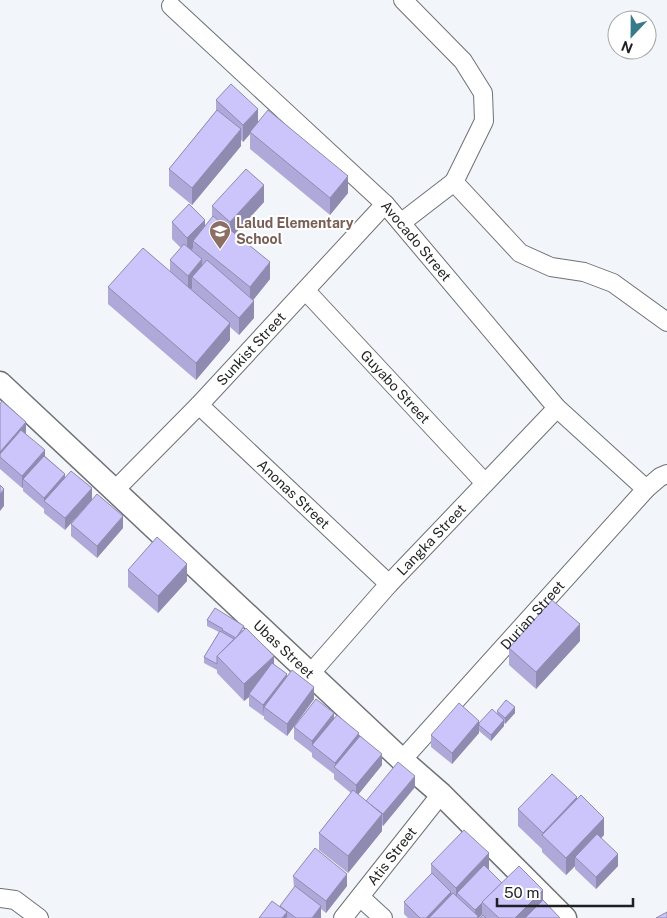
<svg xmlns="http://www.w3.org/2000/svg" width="667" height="918" font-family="'Public Sans',sans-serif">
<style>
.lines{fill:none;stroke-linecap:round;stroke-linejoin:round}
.minor-casing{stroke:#6f7176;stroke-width:20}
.tertiary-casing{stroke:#6f7176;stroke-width:25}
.minor{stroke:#fff;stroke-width:18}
.tertiary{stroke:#fff;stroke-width:22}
.wall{fill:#afa9d9}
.shaded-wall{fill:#8f8ab0}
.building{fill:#ccc5fc;stroke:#8f8ab0}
.labels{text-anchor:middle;stroke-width:4;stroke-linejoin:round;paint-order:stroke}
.education-label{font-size:14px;font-weight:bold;fill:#785e54;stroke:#fff;text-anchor:start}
.street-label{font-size:14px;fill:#1f2021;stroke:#fff}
</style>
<rect width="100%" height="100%" fill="#f2f5fa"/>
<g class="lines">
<g class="minor-casing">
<g id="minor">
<polyline points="403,0 463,61 483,93 484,121 454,182"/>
<path id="s1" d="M171,6L385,204L557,408L646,489"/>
<polyline points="402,222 454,182 520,253 551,267 584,272 613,283 667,322"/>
<path id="s2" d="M306,291L485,483"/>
<path id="s3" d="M199,405L389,584"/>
<path id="s4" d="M115,490L199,405L385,204"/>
<path id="s5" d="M310,674L389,584L557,408"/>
<path id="s6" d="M402,760L646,489L660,477L667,474"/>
<polyline points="360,897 383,918"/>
<polyline points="0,898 15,900 39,918"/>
<path id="s7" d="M343,918L441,794"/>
</g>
</g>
<g class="tertiary-casing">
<g id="tertiary">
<path id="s8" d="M0,383L402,760L441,794L565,918"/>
</g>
</g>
<use href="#minor" class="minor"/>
<use href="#tertiary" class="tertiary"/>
</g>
<g class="wall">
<polygon points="216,100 258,123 348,193 330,215 250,149 250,134 243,142 241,140 241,146 192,205 169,186 169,169 216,111"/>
<polygon points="264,202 235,234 270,279 253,300 254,318 239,335 230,327 230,340 196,380 108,304 108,287 170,272 170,260 181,248 172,239 172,222 205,227 212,218 212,206"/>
<polygon points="0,404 45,456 65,474 65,530 44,513 44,509 23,491 23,487 22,488 0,469"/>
<polygon points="71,524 123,528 97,558 71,536"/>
<polygon points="128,570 187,581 158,613 128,587"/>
<polygon points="207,620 244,630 274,664 287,677 314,699 287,736 264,719 264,716 263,716 249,706 249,697 244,701 217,673 217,670 204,663 204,657 219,632 207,626"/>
<polygon points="580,641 536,689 509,665 509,648"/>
<polygon points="497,711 515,713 505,724 504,723 504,726 491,741 479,731 479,733 452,764 431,747 431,735 479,723 497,713"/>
<polygon points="334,718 359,737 382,765 358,795 366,802 415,787 383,826 382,825 382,831 348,873 319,850 319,833 351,793 334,779 334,774 312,757 312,752 312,753 294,739 294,727"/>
<polygon points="577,799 604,835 601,838 618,866 596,889 575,869 575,866 566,875 542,852 542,849 518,826 518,809"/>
<polygon points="431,864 489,870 502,883 543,900 560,918 480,918 482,914 479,918 408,918 404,914 404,902 431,874"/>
<polygon points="293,876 347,886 326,913 321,909 321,918 259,918 280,907 280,906 294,888"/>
</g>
<g class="shaded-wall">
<polygon points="258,109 258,126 250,132 250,134 243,142 243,125"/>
<polygon points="241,129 241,146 192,205 192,188"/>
<polygon points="348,176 348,193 330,215 330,198"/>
<polygon points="264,185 264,202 230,239 230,222"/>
<polygon points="205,220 205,237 193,241 193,248 187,255 187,238"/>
<polygon points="202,259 202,276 192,277 192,288 188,293 188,276"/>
<polygon points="270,262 270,279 250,304 250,287"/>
<polygon points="254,301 254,318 239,335 239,318"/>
<polygon points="230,323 230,340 196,380 196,363"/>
<polygon points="26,422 26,434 0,457 0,452"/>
<polygon points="45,450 45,462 23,479 23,487 22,488 22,476"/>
<polygon points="65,474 65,485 44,501 44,509 44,498"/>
<polygon points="92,488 92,500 65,530 65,518"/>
<polygon points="4,489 4,506 0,511 0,494"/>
<polygon points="123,516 123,528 97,558 97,546"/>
<polygon points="187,564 187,581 158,613 158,596"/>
<polygon points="580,624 580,641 536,689 536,672"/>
<polygon points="274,656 274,673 249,694 249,697 244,701 244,684"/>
<polygon points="287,674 287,686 264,707 263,716 263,705"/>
<polygon points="314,687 314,699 287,736 287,724"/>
<polygon points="515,707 515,713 505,724 505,718"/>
<polygon points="334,713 334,725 312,745 312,753 312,741"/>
<polygon points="504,720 504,726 491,741 491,735"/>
<polygon points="479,721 479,733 452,764 452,753"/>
<polygon points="359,733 359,745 335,768 335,763"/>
<polygon points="382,754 382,765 356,797 356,785"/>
<polygon points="415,776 415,787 383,826 383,814"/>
<polygon points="577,797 577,814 543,836 543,833"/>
<polygon points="382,814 382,831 348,873 348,856"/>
<polygon points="604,818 604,835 579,861 575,857 575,866 566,875 566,858"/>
<polygon points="489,853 489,870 457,893 457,904 456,905 456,888"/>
<polygon points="618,854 618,866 596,889 596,877"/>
<polygon points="347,874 347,886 326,913 326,901"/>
<polygon points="543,890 543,908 532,918 515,918"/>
<polygon points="451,892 451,903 437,918 426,918"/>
<polygon points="482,903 482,914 479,918 475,918 475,910"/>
<polygon points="321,906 321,918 312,918"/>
<polygon points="287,912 287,918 282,918"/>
</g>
<g class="building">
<polygon points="231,84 258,109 243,125 216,100"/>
<polygon points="217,110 241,129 192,188 169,169"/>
<polygon points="268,110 348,176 330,198 250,132"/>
<polygon points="246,169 264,185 230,222 212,206"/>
<polygon points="189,204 205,220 187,238 172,222"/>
<polygon points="213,216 270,262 250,287 193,241"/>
<polygon points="184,244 202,259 188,276 170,260"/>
<polygon points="143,248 230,323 196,363 108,287"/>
<polygon points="207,260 254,301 239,318 192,277"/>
<polygon points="2,401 26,422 0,452 0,404"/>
<polygon points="21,430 45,450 22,476 0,457 0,454"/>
<polygon points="44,456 65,474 44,498 23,479"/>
<polygon points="71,471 92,488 65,518 44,501"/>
<polygon points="0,485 4,489 0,494"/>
<polygon points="97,494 123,516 97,546 71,524"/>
<polygon points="157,537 187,564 158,596 128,570"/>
<polygon points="552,600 580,624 536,672 509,648"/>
<polygon points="215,608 244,626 236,638 222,630 223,629 207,620"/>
<polygon points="246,628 274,656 244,684 217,656"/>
<polygon points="220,631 234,639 217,656 217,664 204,657"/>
<polygon points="272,663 287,674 263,705 249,694"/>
<polygon points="292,670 314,687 287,724 264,707"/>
<polygon points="316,699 334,713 312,741 294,727"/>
<polygon points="506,700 515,707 505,718 497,711"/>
<polygon points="459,703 479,721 452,753 431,735"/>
<polygon points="492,709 504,720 491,735 479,725 479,723"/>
<polygon points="337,715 359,733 335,763 312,745"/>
<polygon points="360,736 382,754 356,785 334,767"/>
<polygon points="398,762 415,776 383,814 366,801"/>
<polygon points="552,774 577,797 543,833 518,809"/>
<polygon points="353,790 382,814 348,856 319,833"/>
<polygon points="581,795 604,818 566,858 542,835"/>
<polygon points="464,830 489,853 456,888 431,864"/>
<polygon points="597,834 618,854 596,877 575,857"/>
<polygon points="315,848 347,874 326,901 293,876"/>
<polygon points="484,865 502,883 482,902 483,902 475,910 457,893"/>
<polygon points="519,866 543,890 515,918 499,918 482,902"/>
<polygon points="432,873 451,892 426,918 420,918 404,902"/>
<polygon points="295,886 321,906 312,918 296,918 280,906"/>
<polygon points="453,893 478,916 477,918 429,918"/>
<polygon points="543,900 560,918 525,918"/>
<polygon points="272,901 287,912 282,918 259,918"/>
<polygon points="667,912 667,918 656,918"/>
<polygon points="483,915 486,918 480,918"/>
</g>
<defs>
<g id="school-pin" transform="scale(1.125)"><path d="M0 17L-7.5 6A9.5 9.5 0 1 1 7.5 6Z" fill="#8d6e63" stroke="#fff"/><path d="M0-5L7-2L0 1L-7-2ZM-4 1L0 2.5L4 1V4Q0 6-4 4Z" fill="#fff"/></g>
</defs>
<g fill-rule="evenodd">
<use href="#school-pin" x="220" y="231"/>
</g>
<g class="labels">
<g class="education-label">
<text x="236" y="228">Lalud Elementary<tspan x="236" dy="16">School</tspan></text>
</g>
<g class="street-label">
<text dy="5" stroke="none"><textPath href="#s1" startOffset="340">Avocado Street</textPath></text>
<text dy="5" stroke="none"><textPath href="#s4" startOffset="196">Sunkist Street</textPath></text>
<text dy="5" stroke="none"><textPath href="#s2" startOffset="131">Guyabo Street</textPath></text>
<text dy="5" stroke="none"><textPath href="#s3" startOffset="130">Anonas Street</textPath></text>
<text dy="5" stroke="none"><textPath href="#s5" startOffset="181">Langka Street</textPath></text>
<text dy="5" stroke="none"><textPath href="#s6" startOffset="195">Durian Street</textPath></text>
<text dy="5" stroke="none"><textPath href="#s8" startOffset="389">Ubas Street</textPath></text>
<text dy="5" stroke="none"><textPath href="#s7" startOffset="79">Atis Street</textPath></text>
</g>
</g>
<g transform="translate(632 35) rotate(202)"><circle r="24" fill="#ffffff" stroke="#a5a6a6"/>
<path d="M0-4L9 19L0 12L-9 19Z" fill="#377b8a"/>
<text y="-8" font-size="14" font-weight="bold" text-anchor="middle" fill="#1f2021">N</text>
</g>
<path d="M497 898v8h136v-8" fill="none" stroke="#1f2021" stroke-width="2.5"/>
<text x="504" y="898" font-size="15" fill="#1f2021" stroke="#ffffff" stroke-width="4" paint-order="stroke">50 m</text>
</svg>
